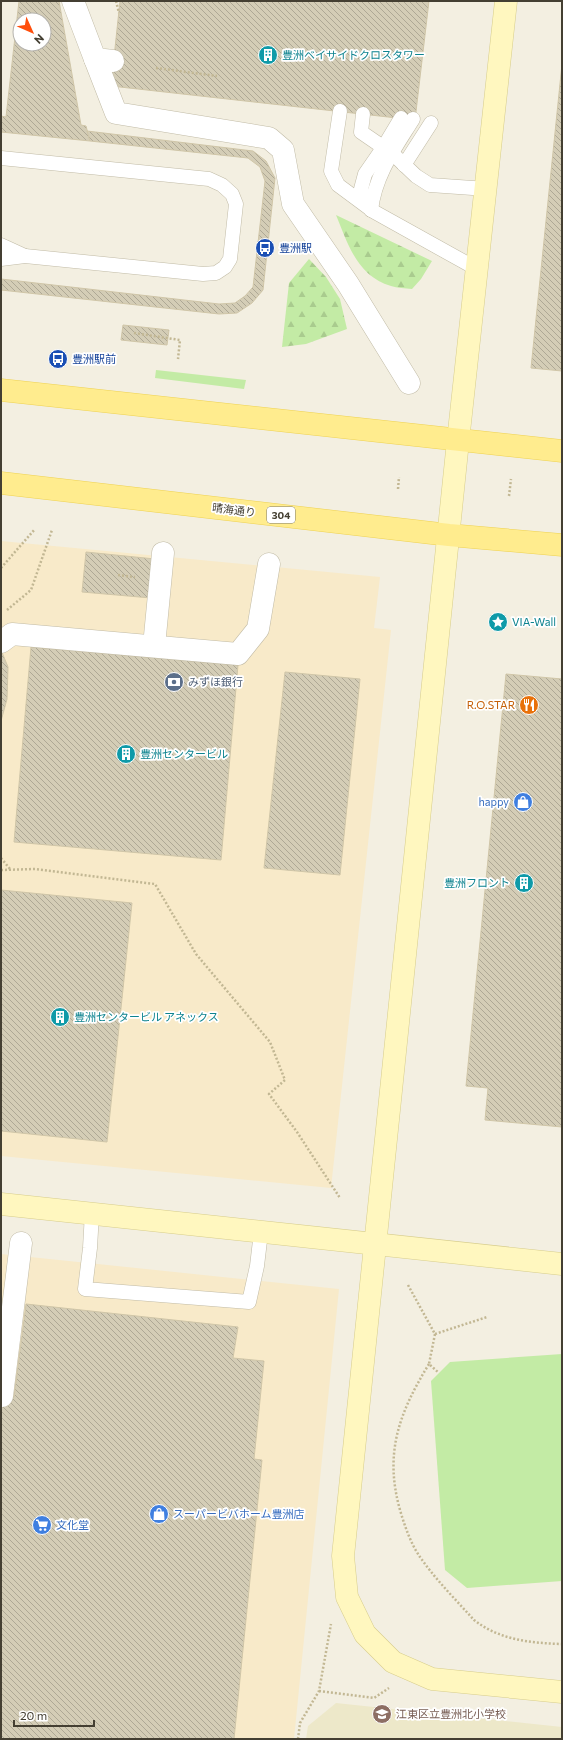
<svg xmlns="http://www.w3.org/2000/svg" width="563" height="1740" font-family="Commissioner,'Noto Sans JP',sans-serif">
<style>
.commercial{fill:#f8eac9}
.education{fill:#ede8c9}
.forest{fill:url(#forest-firs)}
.garden{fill:#c3eba5}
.building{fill:url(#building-back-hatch);stroke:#d0c6a8;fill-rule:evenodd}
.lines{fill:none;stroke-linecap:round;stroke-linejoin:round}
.lane-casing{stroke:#c1bba6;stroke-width:15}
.street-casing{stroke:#c1bba6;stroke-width:23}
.secondary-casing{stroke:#d7cd8c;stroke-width:23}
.primary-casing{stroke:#eed254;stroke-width:23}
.path{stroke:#c2b793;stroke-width:2.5;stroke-dasharray:2 2;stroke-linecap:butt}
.lane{stroke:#fff;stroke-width:14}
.street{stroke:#fff;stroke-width:22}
.secondary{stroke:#fff7bf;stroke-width:22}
.primary{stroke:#ffec8e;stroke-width:22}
.labels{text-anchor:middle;stroke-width:3.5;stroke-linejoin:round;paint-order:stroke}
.shield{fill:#fff;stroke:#7c7970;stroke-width:1}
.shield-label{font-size:10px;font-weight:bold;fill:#443f32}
.culture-label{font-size:11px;fill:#0d838f;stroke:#fff;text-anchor:start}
.transit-label{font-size:11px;fill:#164399;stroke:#fff;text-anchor:start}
.street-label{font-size:11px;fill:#443f32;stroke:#fff}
.service-label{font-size:11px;fill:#4e5e75;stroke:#fff;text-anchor:start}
.food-label{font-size:11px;fill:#c56008;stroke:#fff;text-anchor:end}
.shop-label{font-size:11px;fill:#366cbe;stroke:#fff;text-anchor:start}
.education-label{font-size:11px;fill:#785e54;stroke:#fff;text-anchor:start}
</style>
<defs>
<pattern id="forest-firs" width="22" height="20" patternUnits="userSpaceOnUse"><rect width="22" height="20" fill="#c3eba5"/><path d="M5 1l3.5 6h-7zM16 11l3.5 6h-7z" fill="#a9cb8e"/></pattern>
<pattern id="building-back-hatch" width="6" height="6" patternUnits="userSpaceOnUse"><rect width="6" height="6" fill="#d4cdb6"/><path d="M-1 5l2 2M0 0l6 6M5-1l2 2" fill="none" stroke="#aea895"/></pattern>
</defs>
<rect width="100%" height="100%" fill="#f3efe1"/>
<g class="commercial">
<polygon points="1,541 380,577 374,628 391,630 331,1188 1,1156"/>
<polygon points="1,1254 339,1289 294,1739 1,1739"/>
</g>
<polygon class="education" points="336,1703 562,1727 562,1739 306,1739 308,1726"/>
<g class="forest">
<path d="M336,215L432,261L421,279L412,289C405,288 397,288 391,286C357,276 348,244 336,215Z"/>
<polygon points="309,259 326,277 340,299 347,329 306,344 282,347 289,283"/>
</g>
<g class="garden">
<polygon points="156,370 246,380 244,389 155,378"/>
<polygon points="562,1354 562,1581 467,1588 445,1570 431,1381 450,1362"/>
</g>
<g class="building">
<path d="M19,1H59L81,125L86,126L90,141L1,132V116L6,117ZM20,20H44V44H20Z"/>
<polygon points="120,1 429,1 415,120 111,86"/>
<polygon points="562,64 562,371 531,368"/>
<polygon points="87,131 253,151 266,161 275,178 263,290 252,303 237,313 219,314 1,290 1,279 219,304 235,303 245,296 253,287 265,181 260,167 248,158 90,141"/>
<polygon points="123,325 169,330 167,345 121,340"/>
<polygon points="86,552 155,559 151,598 82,592"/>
<polygon points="31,647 238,665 221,860 14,842"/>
<polygon points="1,650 8,667 7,699 1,721"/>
<polygon points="285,672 360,679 340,875 264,868"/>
<polygon points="506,674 562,679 562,1127 485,1120 488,1088 466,1086"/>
<polygon points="1,890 132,903 107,1142 1,1131"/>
<polygon points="26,1304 238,1327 233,1358 264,1361 254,1459 262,1460 234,1739 1,1739 1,1395 14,1397"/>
</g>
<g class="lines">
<g class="lane-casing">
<g id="lane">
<polyline points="340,111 331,171 338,185 369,208"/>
<polyline points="363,114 361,132 393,154 416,176 430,185 487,189"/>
<polyline points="401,118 383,148 365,174 361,189 371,210 477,269"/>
<polyline points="1,158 209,179 222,185 232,194 236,204 230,259 225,267 216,273 203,274 25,256 1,259"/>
<polyline points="404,165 431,123"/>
<path d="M371,210C375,175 395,148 413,119"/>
<polyline points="1,245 25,256"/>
<polyline points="92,1213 90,1248 85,1289 249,1302 257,1266 261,1232"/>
</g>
</g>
<g class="street-casing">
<g id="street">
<polyline points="73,1 95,59 113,61"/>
<polyline points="95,59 116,113 269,138 283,150 293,204 348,284 409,383"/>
<polyline points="1,642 12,634 238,654 258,629 269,564"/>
<polyline points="154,646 163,553"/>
<polyline points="2,1396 21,1243"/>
</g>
</g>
<g class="secondary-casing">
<g id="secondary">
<polyline points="506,1 458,441 343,1556 347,1597 365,1634 393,1662 432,1679 562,1692"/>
<polyline points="1,1204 562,1264"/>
</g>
</g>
<g class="primary-casing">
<g id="primary">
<polyline points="1,390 562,451"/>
<polyline points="1,483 449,535 562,545"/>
</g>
</g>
<g class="path">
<polyline points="116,1 119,13"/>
<polyline points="156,68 217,76"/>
<polyline points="134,333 180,340 178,359"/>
<polyline points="398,489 399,477"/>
<polyline points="509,496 511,479"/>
<polyline points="1,568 35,529"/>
<polyline points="118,575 135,577"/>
<polyline points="7,610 31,590 52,530"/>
<polyline points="1,858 10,869"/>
<polyline points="1,870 35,869 155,884 196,954 270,1042 285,1080 269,1094 297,1132 340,1198"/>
<polyline points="408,1285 435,1334 429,1364 439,1373"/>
<polyline points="435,1334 487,1317"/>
<path d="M429,1364C399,1413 384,1453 400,1510C405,1527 411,1544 420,1557C436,1580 456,1600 474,1620C500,1640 530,1643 562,1644"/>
<polyline points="319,1691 374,1698 389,1688"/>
<polyline points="298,1739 300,1723 319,1691 331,1624"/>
</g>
<use href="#lane" class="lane"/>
<use href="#street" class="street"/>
<use href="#secondary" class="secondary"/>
<use href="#primary" class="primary"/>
</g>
<defs>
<g id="building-disc" transform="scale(1)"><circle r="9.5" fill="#0f9aa8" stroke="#fff"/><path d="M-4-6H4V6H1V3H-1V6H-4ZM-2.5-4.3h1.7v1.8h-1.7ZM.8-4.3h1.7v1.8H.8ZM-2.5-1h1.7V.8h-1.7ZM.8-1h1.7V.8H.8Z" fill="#fff"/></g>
<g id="bus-disc" transform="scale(1)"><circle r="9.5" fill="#1a4fb4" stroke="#fff"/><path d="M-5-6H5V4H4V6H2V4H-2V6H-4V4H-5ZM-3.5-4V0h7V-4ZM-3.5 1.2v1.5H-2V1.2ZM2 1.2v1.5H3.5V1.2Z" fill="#fff"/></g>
<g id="sight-disc" transform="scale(1)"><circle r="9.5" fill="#0f9aa8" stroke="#fff"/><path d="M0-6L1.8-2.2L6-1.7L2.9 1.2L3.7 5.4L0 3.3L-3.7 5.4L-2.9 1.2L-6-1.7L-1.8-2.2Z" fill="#fff"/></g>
<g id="bank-disc" transform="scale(1)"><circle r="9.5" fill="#5c6f8a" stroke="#fff"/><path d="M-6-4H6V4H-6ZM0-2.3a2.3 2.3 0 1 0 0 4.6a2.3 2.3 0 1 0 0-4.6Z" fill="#fff"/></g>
<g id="restaurant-disc" transform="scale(1)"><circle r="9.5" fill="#e8710a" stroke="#fff"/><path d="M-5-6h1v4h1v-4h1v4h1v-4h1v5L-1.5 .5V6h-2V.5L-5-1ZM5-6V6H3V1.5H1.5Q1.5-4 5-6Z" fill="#fff"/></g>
<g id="shop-disc" transform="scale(1)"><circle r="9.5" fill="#3f7fe0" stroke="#fff"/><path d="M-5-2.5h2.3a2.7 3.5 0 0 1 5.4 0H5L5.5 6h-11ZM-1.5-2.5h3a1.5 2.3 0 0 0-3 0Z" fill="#fff"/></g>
<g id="supermarket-disc" transform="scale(1)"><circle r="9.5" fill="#3f7fe0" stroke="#fff"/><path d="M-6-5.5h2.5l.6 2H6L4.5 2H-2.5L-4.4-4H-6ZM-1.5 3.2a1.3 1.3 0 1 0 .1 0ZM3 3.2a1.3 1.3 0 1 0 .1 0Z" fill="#fff"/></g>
<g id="school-disc" transform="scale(1)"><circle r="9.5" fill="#8d6e63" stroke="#fff"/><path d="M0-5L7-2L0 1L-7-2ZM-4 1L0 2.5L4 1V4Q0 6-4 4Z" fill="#fff"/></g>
</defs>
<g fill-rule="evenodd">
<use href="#building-disc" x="268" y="55"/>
<use href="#bus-disc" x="265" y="248"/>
<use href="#bus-disc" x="58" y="359"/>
<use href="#sight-disc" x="498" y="622"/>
<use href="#bank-disc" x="174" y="682"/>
<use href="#restaurant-disc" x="529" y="705"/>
<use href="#building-disc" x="126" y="754"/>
<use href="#shop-disc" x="523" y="802"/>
<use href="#building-disc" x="524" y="883"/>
<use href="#building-disc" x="60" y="1017"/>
<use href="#shop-disc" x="159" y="1514"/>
<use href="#supermarket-disc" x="42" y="1525"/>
<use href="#school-disc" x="382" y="1714"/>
</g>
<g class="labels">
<rect class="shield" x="267" y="507" width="28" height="16" rx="3"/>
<g class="shield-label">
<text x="281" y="519">304</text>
</g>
<g class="culture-label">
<text x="282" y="59">豊洲ベイサイドクロスタワー</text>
<text x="512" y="626">VIA-Wall</text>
<text x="140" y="758">豊洲センタービル</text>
<text x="510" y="887" text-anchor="end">豊洲フロント</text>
<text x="74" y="1021">豊洲センタービル アネックス</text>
</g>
<g class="transit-label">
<text x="279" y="252">豊洲駅</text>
<text x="72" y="363">豊洲駅前</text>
</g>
<g class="street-label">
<text transform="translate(234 510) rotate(7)" y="4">晴海通り</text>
</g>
<g class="service-label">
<text x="188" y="686">みずほ銀行</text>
</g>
<g class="food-label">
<text x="515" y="709">R.O.STAR</text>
</g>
<g class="shop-label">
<text x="509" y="806" text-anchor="end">happy</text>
<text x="173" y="1518">スーパービバホーム豊洲店</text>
<text x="56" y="1529">文化堂</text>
</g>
<g class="education-label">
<text x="396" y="1718">江東区立豊洲北小学校</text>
</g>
</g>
<rect width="563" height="1740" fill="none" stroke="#443f32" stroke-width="4"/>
<g transform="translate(32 32) rotate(135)"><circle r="19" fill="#ffffff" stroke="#b4b2ad"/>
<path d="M0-3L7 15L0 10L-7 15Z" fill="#ff4e0c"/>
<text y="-6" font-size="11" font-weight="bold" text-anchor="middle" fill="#443f32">N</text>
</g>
<path d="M14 1720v6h80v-6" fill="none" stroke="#443f32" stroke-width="2"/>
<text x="20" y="1720" font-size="12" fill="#443f32" stroke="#ffffff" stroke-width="3" paint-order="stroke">20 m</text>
</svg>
